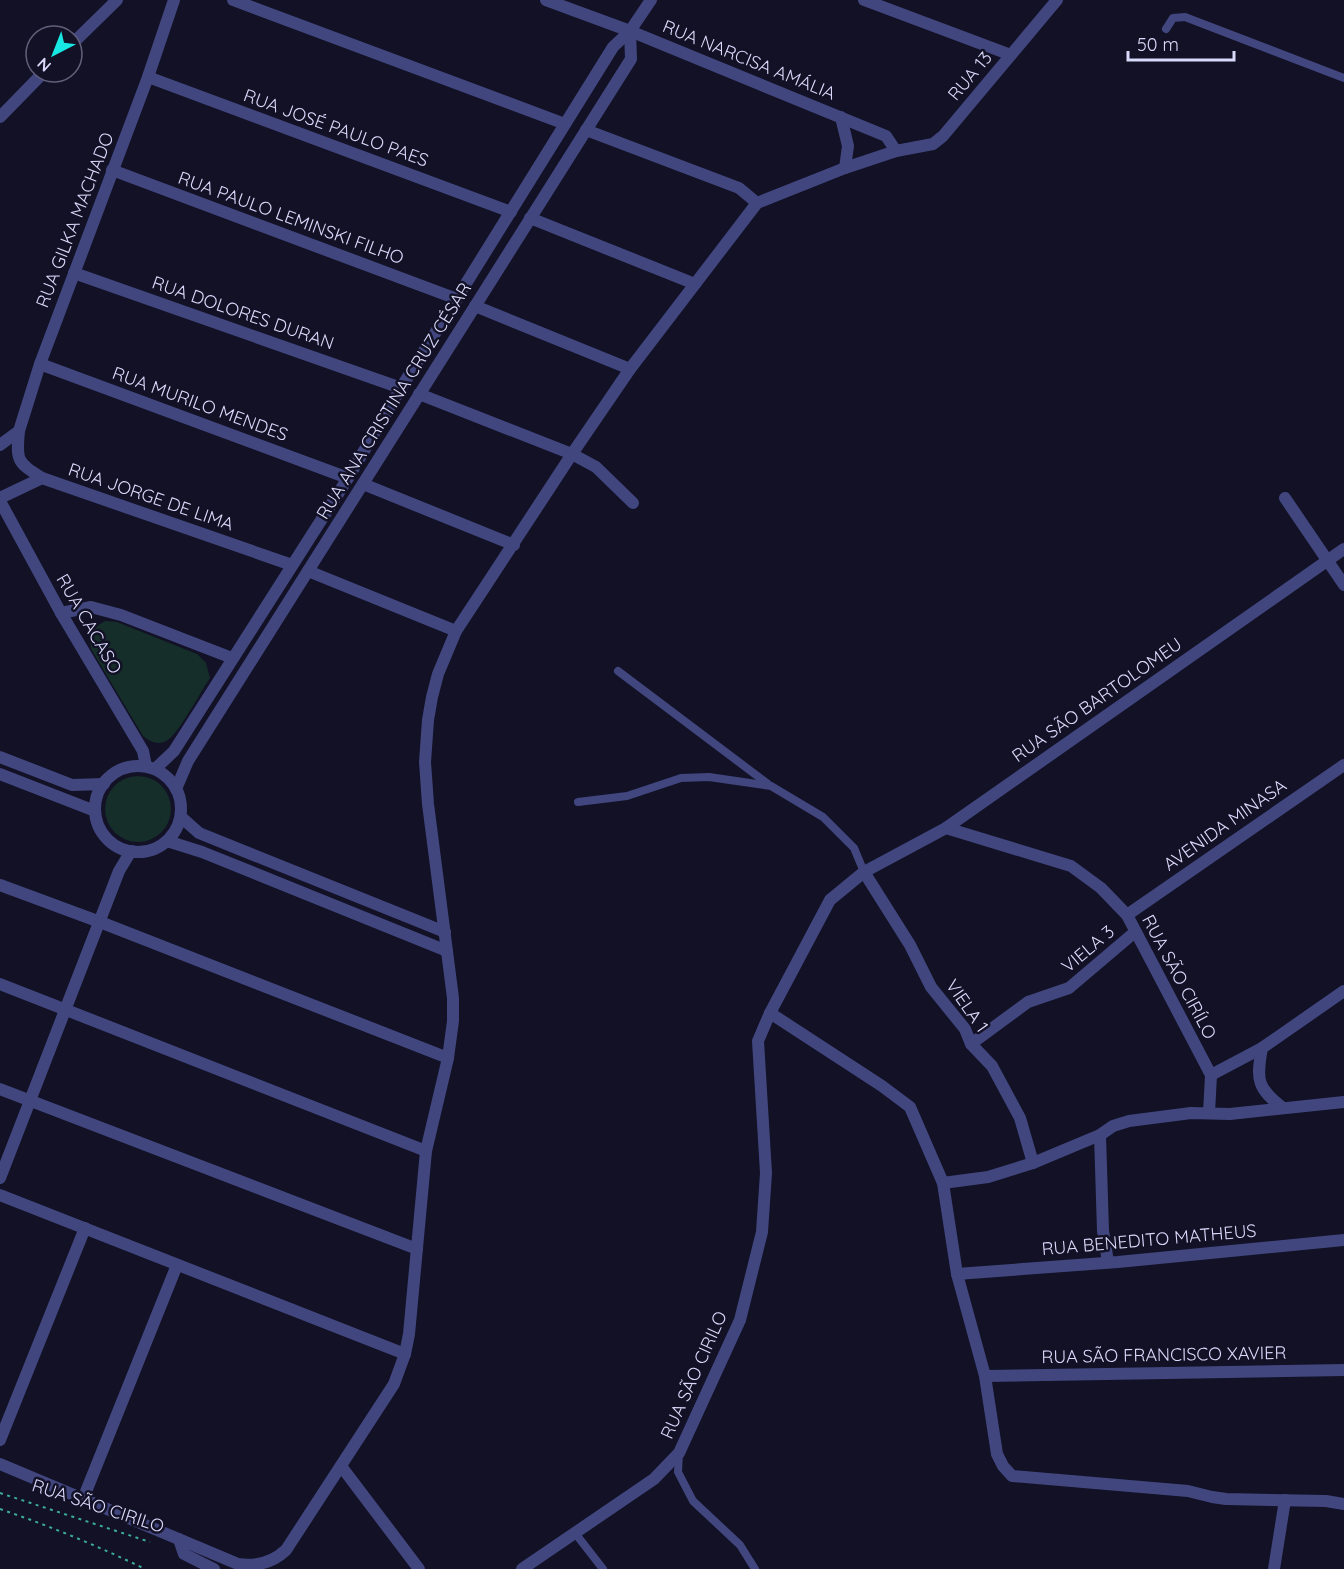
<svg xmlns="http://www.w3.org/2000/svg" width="1344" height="1569" font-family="Quicksand,sans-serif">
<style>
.green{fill:#152e2a}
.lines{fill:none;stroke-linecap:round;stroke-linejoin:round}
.path{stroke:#3cac98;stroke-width:2;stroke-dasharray:3 4.5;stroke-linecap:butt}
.service{stroke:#41467f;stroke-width:8}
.minor{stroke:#41467f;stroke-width:12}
.labels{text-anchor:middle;stroke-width:5;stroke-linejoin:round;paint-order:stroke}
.street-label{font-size:18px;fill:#d9d9fb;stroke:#121125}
</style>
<rect width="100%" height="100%" fill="#121125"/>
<g class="green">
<path d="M105,621L117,622L197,654L206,663L210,678C201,691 180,731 169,739C161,746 151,743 143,736L91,649C88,636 93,627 105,621Z"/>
<circle cx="138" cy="809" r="33"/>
</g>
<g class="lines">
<g class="path">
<polyline points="0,1493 150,1542"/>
<path d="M0,1509C50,1526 98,1546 145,1569"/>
</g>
<g class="service">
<polyline points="1166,29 1173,18 1185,17 1344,78"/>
<polyline points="618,671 768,784"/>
<polyline points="578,802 627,796 681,778 709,777 771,786 823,817 854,848 864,872"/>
<polyline points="679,1453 678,1472 693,1501 740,1545 755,1569"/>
<polyline points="575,1533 603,1569"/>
</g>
<g class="minor">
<polyline points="233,0 565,124"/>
<polyline points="546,0 630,31 886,136 896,151"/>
<polyline points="864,0 1011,55"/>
<polyline points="72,44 117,0"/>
<polyline points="148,77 511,212"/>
<polyline points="0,117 44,72"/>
<polyline points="841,117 848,146 845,168"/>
<polyline points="586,130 739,188 757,203"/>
<polyline points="112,170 457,299"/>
<polyline points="530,218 695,284"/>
<polyline points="74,273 401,388"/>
<polyline points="475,306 630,369"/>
<polyline points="40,364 348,478"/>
<polyline points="419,394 572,454 596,467 633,503"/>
<path d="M19,431C16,461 17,462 42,478"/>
<polyline points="0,445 19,431 40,364 148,77 174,0"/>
<polyline points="363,484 514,545"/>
<polyline points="0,498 42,478 292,565"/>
<polyline points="1285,498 1344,585"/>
<polyline points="0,501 61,613 143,751 146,766"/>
<polyline points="308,571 456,631"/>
<polyline points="61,613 91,607 121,615 232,658"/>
<polyline points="0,757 72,785 104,784"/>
<circle cx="138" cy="809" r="43"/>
<polyline points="155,769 174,751 348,478 401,388 613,47 630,31 651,0"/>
<polyline points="0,774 95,811"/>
<polyline points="176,789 188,761 631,59 630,31"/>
<polyline points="181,817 199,833 445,932"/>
<polyline points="946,828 1071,866 1101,888 1127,915 1211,1075 1209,1113"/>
<polyline points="167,841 202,852 447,951"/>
<polyline points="864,872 910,945 931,987 965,1029 971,1044 992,1066 1020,1118 1033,1163"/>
<polyline points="0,885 100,922 448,1058"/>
<polyline points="1127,915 1344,765"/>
<polyline points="0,984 426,1151"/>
<polyline points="770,1013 882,1086 910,1107 943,1183 957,1274 985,1376 997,1454 1003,1466 1012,1476 1188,1491 1212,1497 1226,1499 1326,1501 1344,1504"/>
<polyline points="971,1044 1028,1002 1069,988 1135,932"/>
<path d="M1262,1048C1256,1080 1257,1088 1283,1108"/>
<polyline points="1211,1075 1262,1048 1344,991"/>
<polyline points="0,1089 417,1249"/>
<polyline points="1100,1135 1103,1231 1108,1262"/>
<polyline points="0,1178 119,871 131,851"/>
<polyline points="943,1183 988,1177 1033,1163 1100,1135 1113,1126 1129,1121 1191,1113 1230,1114 1344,1102"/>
<polyline points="0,1195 405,1354"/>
<polyline points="957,1274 1118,1262 1344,1240"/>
<polyline points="985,1376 1344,1370"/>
<polyline points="0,1440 85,1228"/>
<path d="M0,1464L238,1564C257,1567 272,1563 286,1550L394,1384L405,1354L409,1334L426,1151L448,1058L453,1021V998L428,804L425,762L428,720L432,697L438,674L456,631L572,454L630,369L757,203L845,168L896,151L933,144L943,136L1057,0"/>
<polyline points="341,1466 419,1569"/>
<polyline points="83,1499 177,1265"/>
<polyline points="179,1539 184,1554 214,1569"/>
<polyline points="522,1569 654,1479 679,1453 740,1320 762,1232 766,1173 758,1041 770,1013 830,900 864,872 946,828 1344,549"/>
<polyline points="1274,1569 1285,1500"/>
</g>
</g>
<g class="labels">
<g class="street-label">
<text transform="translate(749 60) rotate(22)" y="6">RUA NARCISA AMÁLIA</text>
<text transform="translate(970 76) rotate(-50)" y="6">RUA 13</text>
<text transform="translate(336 128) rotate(20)" y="6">RUA JOSÉ PAULO PAES</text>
<text transform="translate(291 218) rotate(20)" y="6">RUA PAULO LEMINSKI FILHO</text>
<text transform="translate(75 220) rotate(-69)" y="6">RUA GILKA MACHADO</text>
<text transform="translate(243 313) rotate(19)" y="6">RUA DOLORES DURAN</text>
<text transform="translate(394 401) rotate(-58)" y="6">RUA ANA CRISTINA CRUZ CÉSAR</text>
<text transform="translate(200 404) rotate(20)" y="6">RUA MURILO MENDES</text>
<text transform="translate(151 497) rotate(19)" y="6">RUA JORGE DE LIMA</text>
<text transform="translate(89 624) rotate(60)" y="6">RUA CACASO</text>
<text transform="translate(1097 700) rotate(-35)" y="6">RUA SÃO BARTOLOMEU</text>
<text transform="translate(1225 825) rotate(-35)" y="6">AVENIDA MINASA</text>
<text transform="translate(1088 949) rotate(-40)" y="6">VIELA 3</text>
<text transform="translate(1179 977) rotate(62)" y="6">RUA SÃO CIRÍLO</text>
<text transform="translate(967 1006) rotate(55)" y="6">VIELA 1</text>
<text transform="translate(1149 1240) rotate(-5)" y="6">RUA BENEDITO MATHEUS</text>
<text transform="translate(1164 1355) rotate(-1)" y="6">RUA SÃO FRANCISCO XAVIER</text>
<text transform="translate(694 1375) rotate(-66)" y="6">RUA SÃO CIRILO</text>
<text transform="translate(98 1506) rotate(18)" y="6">RUA SÃO CIRILO</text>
</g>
</g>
<g transform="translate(54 54) rotate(222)"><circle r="28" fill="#121125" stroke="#62617b" stroke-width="1.5"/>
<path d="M0-4.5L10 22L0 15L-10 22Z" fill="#18e8e3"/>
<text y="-9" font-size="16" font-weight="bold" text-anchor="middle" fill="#d9d9fb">N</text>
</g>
<path d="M1128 51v9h106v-9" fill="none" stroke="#d9d9fb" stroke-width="3"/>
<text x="1137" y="51" font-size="18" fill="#d9d9fb" stroke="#121125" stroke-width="4.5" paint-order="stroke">50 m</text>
</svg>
